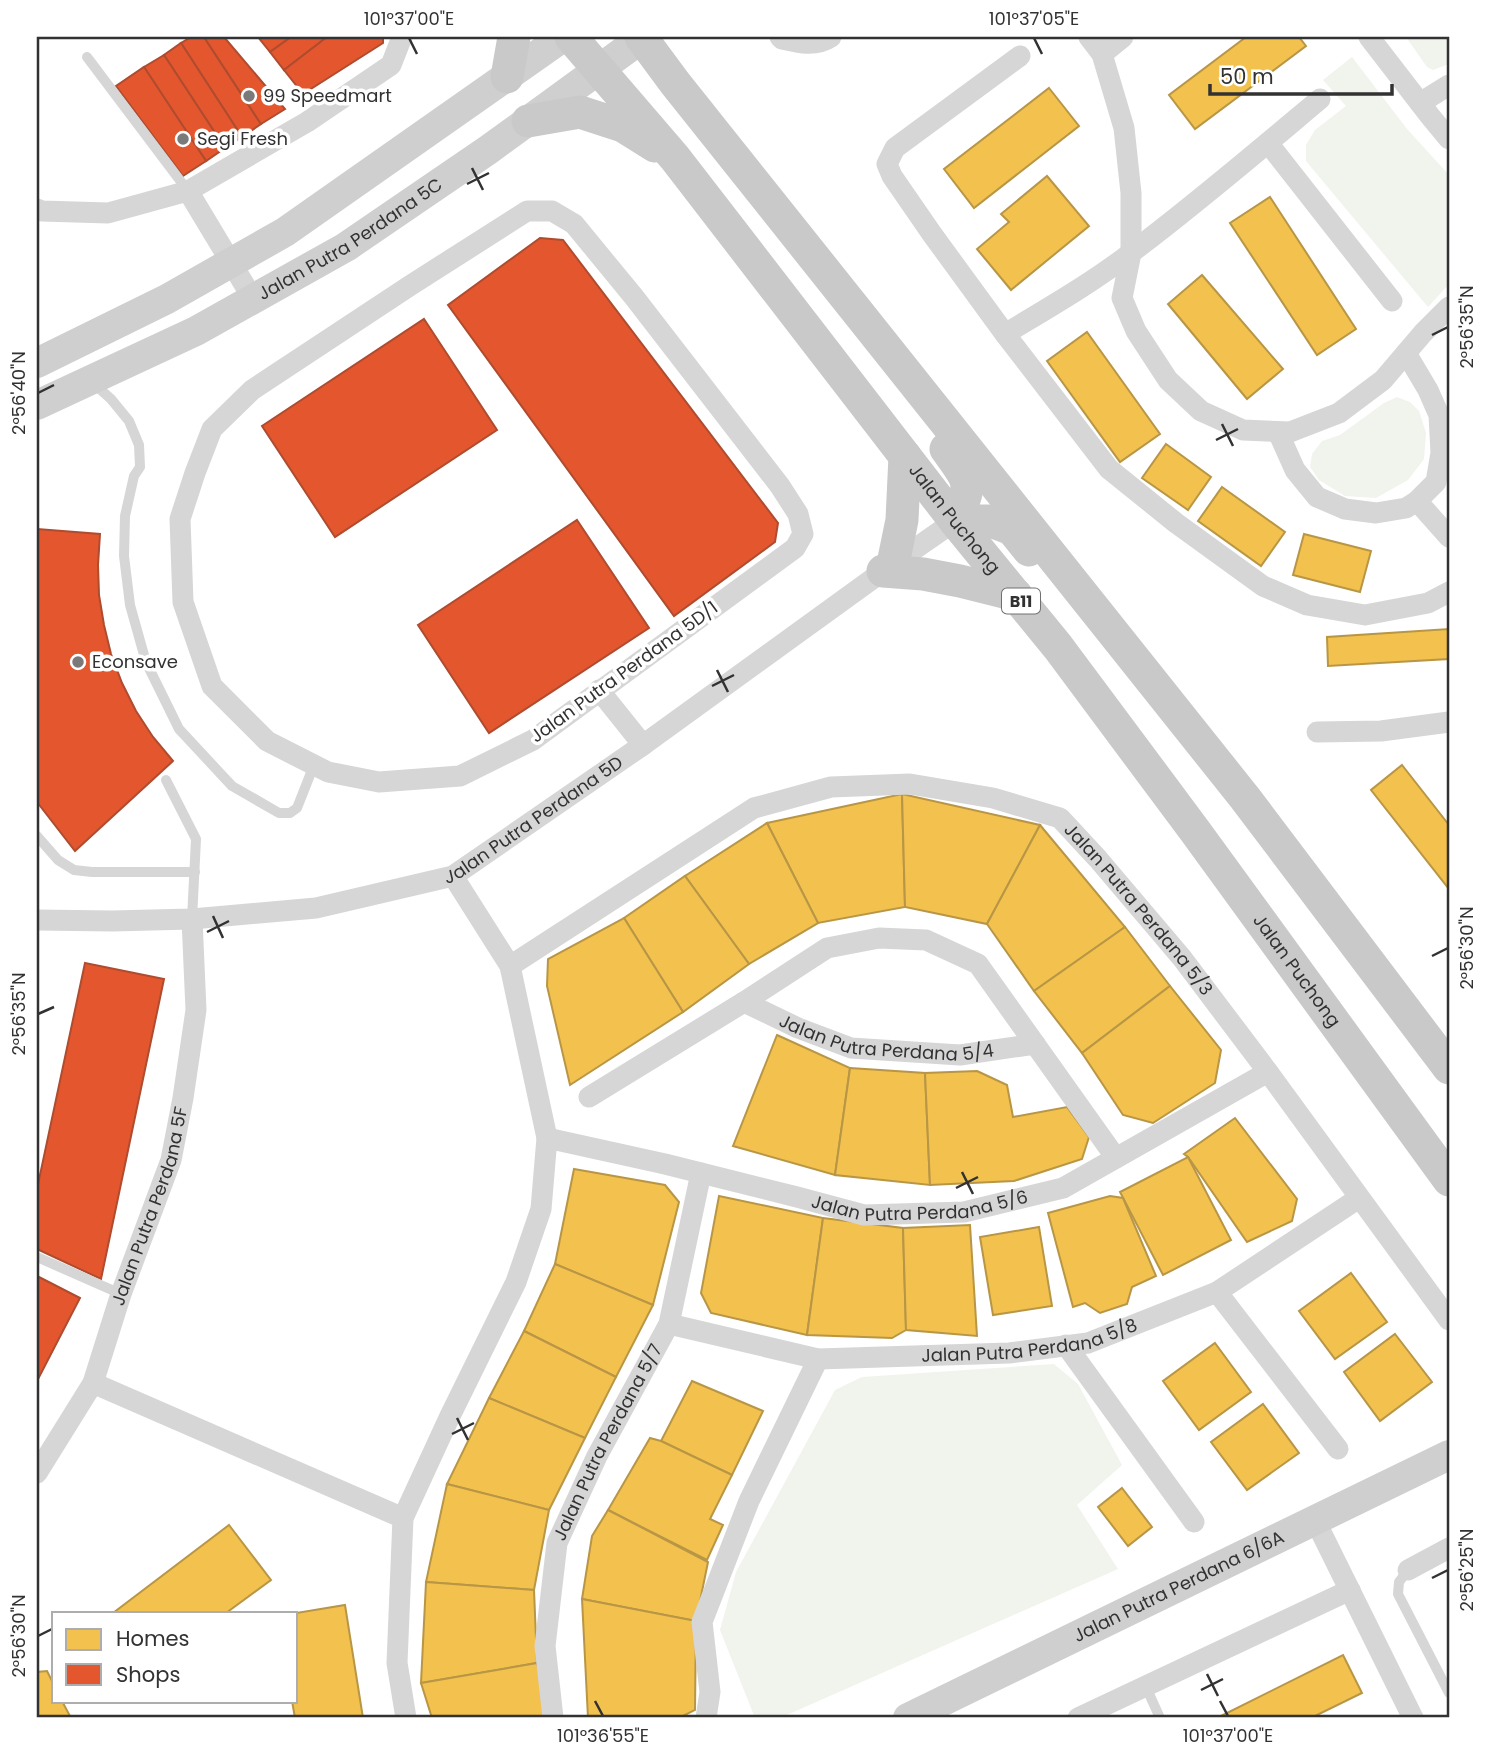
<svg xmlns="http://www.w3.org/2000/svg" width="1486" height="1755" font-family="Poppins,sans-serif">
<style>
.green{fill:#f1f4ed}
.homes{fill:#f2c14e;stroke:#b89646;stroke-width:2}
.shops{fill:#e4572e;stroke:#af4c2f;stroke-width:2}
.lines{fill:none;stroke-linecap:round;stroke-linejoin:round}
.lane{stroke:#d6d6d6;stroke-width:10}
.street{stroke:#d6d6d6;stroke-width:21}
.secondary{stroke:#cfcfcf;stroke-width:30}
.primary{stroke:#c9c9c9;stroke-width:33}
.ticks{fill:none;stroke:#323232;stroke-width:2.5}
.poi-dot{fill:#7a7a7a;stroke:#fff;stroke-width:2.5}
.labels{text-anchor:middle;stroke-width:7;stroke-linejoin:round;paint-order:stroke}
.shield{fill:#fff;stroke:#707070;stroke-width:2}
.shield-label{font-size:16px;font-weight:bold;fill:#323232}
.poi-label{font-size:18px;fill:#323232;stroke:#fff;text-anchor:start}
.street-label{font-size:18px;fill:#323232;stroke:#fff}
.neatline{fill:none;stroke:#323232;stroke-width:2.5}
.ticks-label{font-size:18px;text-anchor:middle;fill:#323232}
</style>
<rect width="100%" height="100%" fill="#fff"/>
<g class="green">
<polygon points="1406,37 1449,37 1449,64 1433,70 1427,67"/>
<polygon points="1352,57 1407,129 1449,175 1449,284 1428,307 1306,161 1306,145 1315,130 1346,106 1323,80"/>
<polygon points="1397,397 1410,402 1419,411 1426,433 1424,459 1408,480 1376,498 1345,496 1319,480 1310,467 1312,454 1322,441 1340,435 1384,403"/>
<polygon points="1054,1364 1078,1384 1122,1465 1077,1505 1118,1569 780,1718 755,1718 720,1630 736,1572 835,1390 862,1377"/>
</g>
<g class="homes">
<polygon points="1246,37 1299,37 1306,46 1195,129 1169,95"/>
<polygon points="1049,88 1079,126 974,208 944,169"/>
<polygon points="1047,176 1089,226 1011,290 977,249 1009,222 1001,214"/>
<polygon points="1270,197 1356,329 1317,355 1230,223"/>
<polygon points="1202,275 1283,369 1247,399 1168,304"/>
<polygon points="1087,332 1160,434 1120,462 1047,361"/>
<polygon points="1166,444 1211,477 1188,510 1142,478"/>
<polygon points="1222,487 1285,532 1261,566 1198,521"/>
<polygon points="1304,534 1371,551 1360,592 1293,575"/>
<polygon points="1449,629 1449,659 1328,666 1327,637"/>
<polygon points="1402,765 1449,825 1449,889 1371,790"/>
<polygon points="902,794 905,907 818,923 767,823"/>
<polygon points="902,794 1040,825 987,924 905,907"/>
<polygon points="767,823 818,923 749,964 685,876"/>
<polygon points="1040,825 1125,927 1034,991 987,924"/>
<polygon points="685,876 749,964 683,1012 624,918"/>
<polygon points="624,918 683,1012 570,1085 547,986 548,959"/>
<polygon points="1125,927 1170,986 1082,1053 1034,991"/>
<polygon points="1170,986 1221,1050 1215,1083 1153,1123 1123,1115 1082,1053"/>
<polygon points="777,1035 850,1068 835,1175 733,1146"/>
<polygon points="850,1068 925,1073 930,1185 835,1175"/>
<polygon points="977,1071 1007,1085 1013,1117 1067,1107 1089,1137 1082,1159 1014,1181 930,1185 925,1073"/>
<polygon points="1235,1118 1297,1199 1292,1221 1247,1242 1188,1157 1184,1154"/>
<polygon points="1188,1157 1231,1240 1163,1275 1120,1192"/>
<polygon points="574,1169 665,1185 679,1202 653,1305 555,1264"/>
<polygon points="719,1196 823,1218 807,1335 711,1313 701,1293"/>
<polygon points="1110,1196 1123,1198 1156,1276 1132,1287 1127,1304 1100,1313 1085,1303 1073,1307 1048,1213"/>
<polygon points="823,1218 903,1228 906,1330 892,1338 807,1335"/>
<polygon points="970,1225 977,1336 906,1330 903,1228"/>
<polygon points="1039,1227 1052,1306 993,1315 980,1237"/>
<polygon points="555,1264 653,1305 616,1377 524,1331"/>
<polygon points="1351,1273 1387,1322 1335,1359 1299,1311"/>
<polygon points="524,1331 616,1377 585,1438 489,1398"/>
<polygon points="1395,1334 1432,1382 1380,1421 1344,1372"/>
<polygon points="1215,1343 1251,1392 1199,1430 1163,1381"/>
<polygon points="692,1381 763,1411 732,1475 661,1441"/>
<polygon points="489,1398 585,1438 549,1510 447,1484"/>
<polygon points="1263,1404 1299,1453 1247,1490 1211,1442"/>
<polygon points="650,1438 661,1441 732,1475 710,1519 723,1525 707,1560 608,1510"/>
<polygon points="447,1484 549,1510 534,1590 426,1582"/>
<polygon points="1122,1488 1152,1527 1128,1546 1098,1507"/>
<polygon points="608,1510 708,1562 696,1621 582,1599 592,1536"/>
<polygon points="229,1525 271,1580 226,1613 113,1613"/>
<polygon points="426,1582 534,1590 537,1663 421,1683"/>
<polygon points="582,1599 696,1621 695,1710 679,1718 588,1718"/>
<polygon points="345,1605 363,1718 295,1718 292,1701 296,1701 296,1613"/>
<polygon points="1343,1655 1362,1693 1311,1718 1217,1718"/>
<polygon points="537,1663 549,1718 432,1718 421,1683"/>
<polygon points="47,1671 54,1685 54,1701 62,1701 71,1718 37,1718 37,1672"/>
</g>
<g class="shops">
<polygon points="191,37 204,37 261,124 242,137 181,43"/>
<polygon points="204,37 224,37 285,109 261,124"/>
<polygon points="258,37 291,37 270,52"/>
<polygon points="291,37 327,37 284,70 270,52"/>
<polygon points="327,37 383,37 383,43 303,94 284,70"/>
<polygon points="181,43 242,137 225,148 164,55"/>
<polygon points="164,55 225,148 206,161 144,67"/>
<polygon points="144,67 206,161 183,176 116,86"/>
<polygon points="540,238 563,240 778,523 775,542 674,616 448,305"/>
<polygon points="424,319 497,430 335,537 262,426"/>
<polygon points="577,520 649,628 489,733 418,625"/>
<polygon points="37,529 100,534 98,565 99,595 104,625 111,654 122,683 136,711 153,737 173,761 75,851 37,802"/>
<polygon points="85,963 164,979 101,1279 37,1249 37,1189"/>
<polygon points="37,1276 80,1298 37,1381"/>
</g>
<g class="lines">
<g class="lane">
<polyline points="87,57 188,191"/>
<polyline points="92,382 111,399 129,421 139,445 140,467 134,476 125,516 124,556 130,605 146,662 179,729 232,786 279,813 290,813 297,808 314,765"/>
<polyline points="166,780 196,839 192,919"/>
<polyline points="37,836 58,860 74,870 92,872 195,872"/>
<polyline points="37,1257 121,1294"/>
<polyline points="1408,1570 1399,1582 1398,1594 1449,1693"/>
<polyline points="1146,1687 1160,1718"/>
</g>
<g class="street">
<path d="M780,37L782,39C799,43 816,47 831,37"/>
<polyline points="1089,37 1102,54 1124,128 1131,193 1131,253 1122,298 1136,331 1168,380 1201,411 1243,430 1290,432 1339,413 1383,380 1423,333 1449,307"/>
<polyline points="1369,37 1430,116 1449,139"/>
<polyline points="1102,54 1123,37"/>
<polyline points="1020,56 895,148 887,164 892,176 932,234 1005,334 1109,469 1176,523 1263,586 1307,605 1365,615 1428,603 1449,592"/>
<polyline points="1420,103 1449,85"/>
<polyline points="1268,143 1392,301"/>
<polyline points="188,191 253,299"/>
<polyline points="37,209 42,211 108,213 188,191 307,122 391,65 402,37"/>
<polygon points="527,211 552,211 574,224 634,297 780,486 798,514 803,534 795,548 533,740 460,776 379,782 328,772 267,741 212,686 183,602 180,519 195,473 212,429 252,390 411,285"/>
<path d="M1005,334C1048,308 1092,283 1132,252C1196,204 1258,151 1320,99"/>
<polyline points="1278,432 1295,470 1317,497 1345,509 1376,513 1406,508 1417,501 1436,482 1441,453 1439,415 1428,390 1406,353"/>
<polyline points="1417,501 1449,537"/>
<polyline points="599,690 643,745"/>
<polyline points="1317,732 1381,731 1449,722"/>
<path id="s1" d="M37,920L112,921L192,919L316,908L453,876L643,745L893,564L955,521"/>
<path id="s2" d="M510,966L754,808L831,787L910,784L993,798L1060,818L1098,859L1182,958L1268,1072L1449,1320"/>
<path id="s3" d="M744,1002L798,1028L851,1048L960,1055L1035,1044"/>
<polyline points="589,1097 744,1002 827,948 879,938 926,940 978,964 1116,1158"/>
<path id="s4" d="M547,1138L665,1164L797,1197L864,1215L964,1212L1063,1188L1268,1072"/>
<polyline points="1217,1292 1338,1449"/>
<path id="s5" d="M669,1324L818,1359L1009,1353L1088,1343L1217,1292L1359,1198"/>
<polyline points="1066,1345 1194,1522"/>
<polyline points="93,1383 403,1518"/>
<path id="s6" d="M37,1473L93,1383L121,1294L171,1160L183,1098L196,1010L192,919"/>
<polyline points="1315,1520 1413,1718"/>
<polyline points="1408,1570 1449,1548"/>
<polyline points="406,1718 397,1663 403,1518 450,1416 516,1282 541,1209 547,1138 510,966 453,876"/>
<path id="s7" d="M553,1718L545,1646L557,1543L597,1456L669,1324L701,1173"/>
<polyline points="706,1718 710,1692 702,1622 749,1501 818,1359"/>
<polyline points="1078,1718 1350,1590"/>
</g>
<g class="secondary">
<polyline points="37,363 167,299 285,232 563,37"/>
<path id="s8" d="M37,405L196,331L346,247L488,150L642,38"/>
<path id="s9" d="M908,1718L1449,1455"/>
</g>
<g class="primary">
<path id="s10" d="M571,37L675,158L955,521L1058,647L1195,831L1449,1180"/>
<polyline points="641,37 675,83 1245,798 1449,1068"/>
<polyline points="507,77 514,37"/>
<polyline points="528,121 580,112 623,126 655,146"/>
<path d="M946,449C971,484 973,481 955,521H991L1012,529L1029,550"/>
<polyline points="893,564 902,520 905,456"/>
<polyline points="883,571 923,574 960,581 1016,595"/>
</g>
</g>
<path class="ticks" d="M409,38L417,54M1034,38L1042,54M472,168L483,190M467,184L489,173M1432,335L1448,327M38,393L54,385M1222,424L1233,446M1216,440L1238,429M717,670L728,692M712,686L734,675M213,916L223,938M207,932L229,921M1432,956L1448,948M38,1014L54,1007M962,1172L973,1194M956,1188L978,1177M457,1418L468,1440M452,1434L474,1423M1432,1578L1448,1570M38,1636L54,1628M1207,1674L1218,1696M1201,1690L1223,1679M595,1701L603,1716M1220,1701L1228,1716"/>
<g class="poi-dot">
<circle cx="249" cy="96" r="7"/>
<circle cx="183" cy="139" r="7"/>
<circle cx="78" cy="662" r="7"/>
</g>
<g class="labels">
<rect class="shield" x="1002" y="588.5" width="38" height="25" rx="5"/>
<g class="shield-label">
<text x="1021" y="607">B11</text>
</g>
<g class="poi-label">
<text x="263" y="102">99 Speedmart</text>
<text x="197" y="145">Segi Fresh</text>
<text x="92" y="668">Econsave</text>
</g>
<g class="street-label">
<text dy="6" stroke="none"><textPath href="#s8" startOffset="355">Jalan Putra Perdana 5C</textPath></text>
<text dy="6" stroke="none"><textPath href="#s10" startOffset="616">Jalan Puchong</textPath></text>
<text transform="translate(624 672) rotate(-36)" y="6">Jalan Putra Perdana 5D/1</text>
<text dy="6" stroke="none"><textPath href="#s1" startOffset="518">Jalan Putra Perdana 5D</textPath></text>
<text dy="6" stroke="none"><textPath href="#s2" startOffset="724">Jalan Putra Perdana 5/3</textPath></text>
<text dy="6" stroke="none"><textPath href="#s10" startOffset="1183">Jalan Puchong</textPath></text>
<text dy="6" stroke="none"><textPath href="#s3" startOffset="150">Jalan Putra Perdana 5/4</textPath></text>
<text dy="6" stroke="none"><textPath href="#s4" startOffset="382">Jalan Putra Perdana 5/6</textPath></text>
<text dy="6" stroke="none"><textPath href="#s6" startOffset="292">Jalan Putra Perdana 5F</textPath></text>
<text dy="6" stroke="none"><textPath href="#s5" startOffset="366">Jalan Putra Perdana 5/8</textPath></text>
<text dy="6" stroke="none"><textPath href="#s7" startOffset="289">Jalan Putra Perdana 5/7</textPath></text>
<text dy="6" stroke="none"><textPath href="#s9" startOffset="301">Jalan Putra Perdana 6/6A</textPath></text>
</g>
</g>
<rect width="1486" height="1755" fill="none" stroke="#ffffff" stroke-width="77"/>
<rect x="52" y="1612" width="245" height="91" fill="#ffffff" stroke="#adadad" stroke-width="2"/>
<rect x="66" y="1629" width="35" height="21" fill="#f2c14e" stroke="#adadad" stroke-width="2"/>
<text x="116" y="1646" font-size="21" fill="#323232">Homes</text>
<rect x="66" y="1664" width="35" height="21" fill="#e4572e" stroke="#adadad" stroke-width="2"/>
<text x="116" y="1682" font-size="21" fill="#323232">Shops</text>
<path d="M1210 84v10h182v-10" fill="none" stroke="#323232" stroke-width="3.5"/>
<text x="1220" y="84" font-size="21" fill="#323232" stroke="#ffffff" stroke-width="5" paint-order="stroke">50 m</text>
<rect x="38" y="38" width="1410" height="1678" class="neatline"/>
<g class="ticks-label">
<text x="409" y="25">101°37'00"E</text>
<text x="1034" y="25">101°37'05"E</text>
<text transform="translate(1467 327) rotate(-90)" y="6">2°56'35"N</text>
<text transform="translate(19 393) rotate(-90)" y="6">2°56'40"N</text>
<text transform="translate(1467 948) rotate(-90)" y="6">2°56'30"N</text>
<text transform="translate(19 1014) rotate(-90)" y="6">2°56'35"N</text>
<text transform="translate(1467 1570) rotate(-90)" y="6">2°56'25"N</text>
<text transform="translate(19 1636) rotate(-90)" y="6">2°56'30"N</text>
<text x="603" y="1742">101°36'55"E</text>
<text x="1228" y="1742">101°37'00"E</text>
</g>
</svg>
